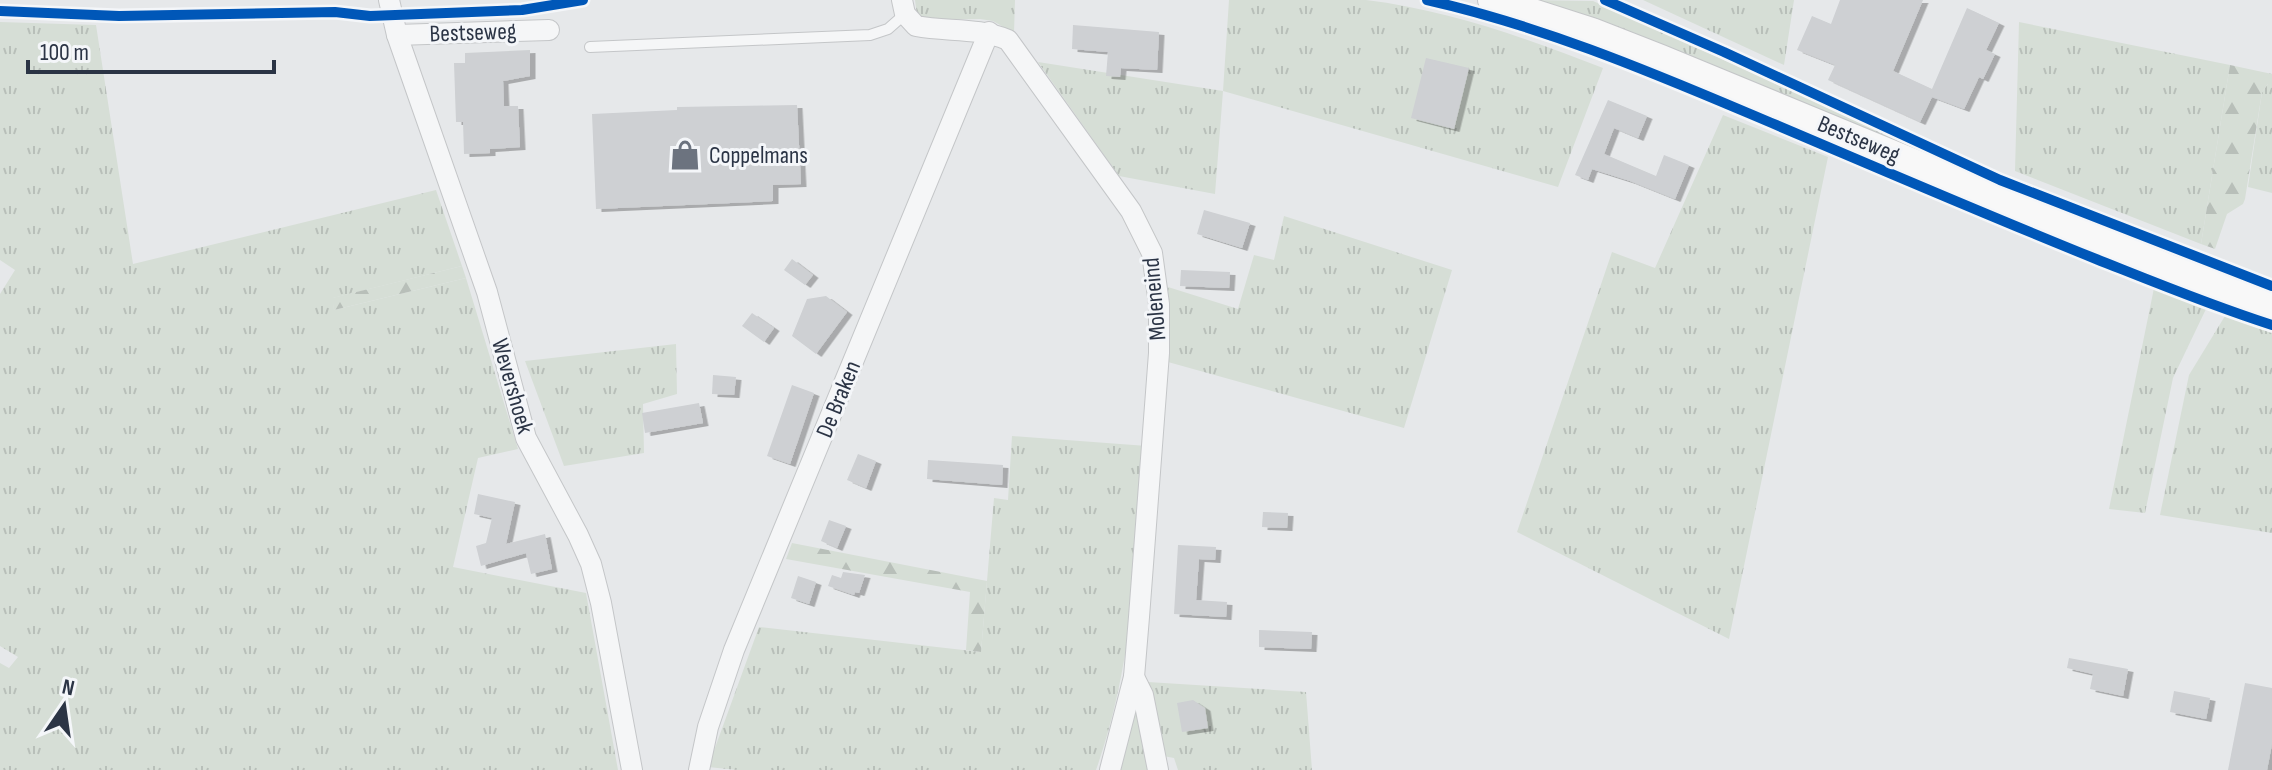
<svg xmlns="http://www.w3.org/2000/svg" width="2272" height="770" font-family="'Sofia Sans Condensed',sans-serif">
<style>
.grass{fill:url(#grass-tufts)}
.forest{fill:url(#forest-firs)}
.building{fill:#ced0d3;filter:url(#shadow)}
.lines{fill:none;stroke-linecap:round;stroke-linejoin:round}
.service-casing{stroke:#c4c6c8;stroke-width:12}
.minor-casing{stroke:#c4c6c8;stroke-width:22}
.secondary-casing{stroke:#c4c6c8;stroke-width:30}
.service{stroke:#f5f6f7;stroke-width:10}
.minor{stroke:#f5f6f7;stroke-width:20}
.secondary{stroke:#f8f8f8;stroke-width:28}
.cycleway-casing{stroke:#f4f6f9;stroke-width:15}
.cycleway{stroke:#0057b8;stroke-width:10}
.labels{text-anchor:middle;stroke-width:6;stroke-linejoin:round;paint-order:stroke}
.street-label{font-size:24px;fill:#2b3445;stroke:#f4f6f9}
.poi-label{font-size:24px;fill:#2b3445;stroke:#f4f6f9;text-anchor:start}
</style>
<defs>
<pattern id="grass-tufts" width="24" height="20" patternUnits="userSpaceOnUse" patternTransform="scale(2)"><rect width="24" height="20" fill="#d6ded6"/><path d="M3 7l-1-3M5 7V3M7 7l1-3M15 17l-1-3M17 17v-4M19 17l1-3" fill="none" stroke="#b8bfb9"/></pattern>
<pattern id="forest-firs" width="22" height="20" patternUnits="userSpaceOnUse" patternTransform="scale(2)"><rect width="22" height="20" fill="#d6ded6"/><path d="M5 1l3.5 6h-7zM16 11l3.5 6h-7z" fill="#b8bfb9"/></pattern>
<filter id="shadow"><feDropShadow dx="5.5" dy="3" stdDeviation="0" flood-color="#0004"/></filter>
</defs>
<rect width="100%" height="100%" fill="#e6e8ea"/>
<g class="grass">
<polygon points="915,0 1015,0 1014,33 993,21 980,19 924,20 917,15"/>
<path d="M1229,0C1273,0 1322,0 1366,0C1448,10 1526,38 1603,68L1558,187L1223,91L1215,194L1119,176L1038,62L1223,91Z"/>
<polygon points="1525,0 1593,1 1979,175"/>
<polygon points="1643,0 1794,0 1784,65"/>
<polygon points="0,22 96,25 133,264 436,190 462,266 333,298 334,310 466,278 518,449 478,458 453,567 586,593 618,770 0,770 0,663 9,668 18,657 0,646 0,294 15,270 0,260"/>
<polygon points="2019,22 2230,65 2201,244 2015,171"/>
<polygon points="2268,84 2272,84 2272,193 2248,187 2262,92"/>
<polygon points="1723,115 1828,157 1729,639 1517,532 1612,252 1655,268"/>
<polygon points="1284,216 1452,270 1404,428 1168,362 1168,287 1238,309 1254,255 1274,260"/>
<polygon points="2154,288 2206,309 2173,378 2145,513 2109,509"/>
<polygon points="2225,316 2272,333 2272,533 2160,515 2189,375"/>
<polygon points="676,344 677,394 643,404 644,453 564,466 525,361"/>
<path d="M1012,436L1147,446C1137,555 1133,666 1096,770H737L708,767L759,627L981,652L994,498L1008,500Z"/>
<polygon points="1148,682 1306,692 1312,770 1178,770 1174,758 1163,756"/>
<polygon points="1135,706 1152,770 1117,770"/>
</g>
<g class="forest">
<polygon points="2230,65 2272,74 2272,84 2268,84 2262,92 2245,199 2243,204 2227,214 2215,249 2201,244"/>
<polygon points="462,266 466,278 334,310 332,298"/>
<polygon points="792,543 987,581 981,652 966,650 970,592 786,559"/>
</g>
<g class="building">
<polygon points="1840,0 1923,0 1893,71 1932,89 1967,8 1999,23 1986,50 1995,54 1983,79 1979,77 1964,109 1932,97 1920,122 1828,80 1835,65 1797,50 1812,16 1831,24"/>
<polygon points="1073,25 1159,32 1157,70 1121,68 1120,77 1106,76 1108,52 1072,49"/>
<polygon points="530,50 530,76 503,81 504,106 518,106 520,147 490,149 490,153 464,154 463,122 456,122 454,63 465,63 465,53"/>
<polygon points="1426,58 1469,68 1454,129 1411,118"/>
<polygon points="1608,100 1647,116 1638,138 1614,128 1604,154 1656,176 1664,155 1689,165 1675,199 1630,181 1592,169 1588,180 1575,175"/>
<polygon points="797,105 801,184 773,185 773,201 596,209 592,114 677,110 677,107"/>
<polygon points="1204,210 1250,223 1242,248 1197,234"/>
<polygon points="792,259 813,275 805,285 784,270"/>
<polygon points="1181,270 1230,272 1229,288 1180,286"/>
<polygon points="826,296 847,312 816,354 792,336 807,299"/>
<polygon points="752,313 774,328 764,342 742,326"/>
<polygon points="713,375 736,377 734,395 712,394"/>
<polygon points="792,385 814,393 790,464 767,456"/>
<polygon points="699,403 703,423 645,433 642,413"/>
<polygon points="858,454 876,461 866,488 847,480"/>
<polygon points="928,460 1003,465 1002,485 927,479"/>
<polygon points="478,494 515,502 506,544 545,534 552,569 531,574 526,553 481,566 476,546 486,543 492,518 474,514"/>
<polygon points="1263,512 1288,513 1287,528 1262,527"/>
<polygon points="829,520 846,526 837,548 821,541"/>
<polygon points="1178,545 1216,547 1215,560 1199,559 1196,600 1227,602 1226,617 1174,614"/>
<polygon points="843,572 865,575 859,593 855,592 854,595 828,586 832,575 841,578"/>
<polygon points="798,576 816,582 809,604 791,598"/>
<polygon points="1259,630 1312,632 1311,649 1259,647"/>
<polygon points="2069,658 2128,669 2123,696 2090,689 2093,674 2067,668"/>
<polygon points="2245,683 2272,688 2272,744 2267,770 2228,770"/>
<polygon points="2174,691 2210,698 2206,719 2170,712"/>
<polygon points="1193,700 1205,708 1208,728 1182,732 1177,703"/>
</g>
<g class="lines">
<g class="service-casing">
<polyline id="service" points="590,47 870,35 888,29 905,14"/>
</g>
<g class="minor-casing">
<g id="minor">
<polyline points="389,0 397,35 487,292 526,438 578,535 591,564 601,603 632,770"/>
<path d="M902,0L905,14L916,26C948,32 977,27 1008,40L1131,211L1152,253L1159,304V353L1139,617L1134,677L1110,770"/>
<polyline points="397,35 549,30"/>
<polyline points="1134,677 1143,695 1158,770"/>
<polyline points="699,770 708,727 734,650 989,32"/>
</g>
</g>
<g class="secondary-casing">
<polyline id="secondary" points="1492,0 1592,32 1661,59 2170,269 2272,306"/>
</g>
<use href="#service" class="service"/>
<use href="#minor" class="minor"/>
<use href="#secondary" class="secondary"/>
<g class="cycleway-casing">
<g id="cycleway">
<path d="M1427,0C1538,25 1644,69 1748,113C1864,162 1979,212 2096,259C2154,282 2212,306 2272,325"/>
<polyline points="1605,0 1724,52 2000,180 2272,286"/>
<polyline points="0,11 119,16 335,12 370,16 522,10 583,0"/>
</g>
</g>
<use href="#cycleway" class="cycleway"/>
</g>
<defs>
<g id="shop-bare" transform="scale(2.4)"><path d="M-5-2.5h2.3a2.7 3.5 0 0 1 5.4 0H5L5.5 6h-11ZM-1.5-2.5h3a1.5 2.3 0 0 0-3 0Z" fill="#6c737f" stroke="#f4f6f9" stroke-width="2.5" paint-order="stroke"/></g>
</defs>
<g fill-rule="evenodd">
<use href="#shop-bare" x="685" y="155"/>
</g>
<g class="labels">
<g class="street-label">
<text transform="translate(473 32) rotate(-2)" y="8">Bestseweg</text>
<text transform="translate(1859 139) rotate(23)" y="8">Bestseweg</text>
<text transform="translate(1154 299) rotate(-95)" y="8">Moleneind</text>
<text transform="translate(513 386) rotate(74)" y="8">Wevershoek</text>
<text transform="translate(838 399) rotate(-68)" y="8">De Braken</text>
</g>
<g class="poi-label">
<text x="709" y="163">Coppelmans</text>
</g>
</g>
<g transform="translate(64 706) rotate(13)" stroke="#f4f6f9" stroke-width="6" paint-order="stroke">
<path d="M0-6L14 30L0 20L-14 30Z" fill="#2b3445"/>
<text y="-12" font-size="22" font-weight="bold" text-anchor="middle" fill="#2b3445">N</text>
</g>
<path d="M28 60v12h246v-12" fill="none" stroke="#2b3445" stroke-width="4"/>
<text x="40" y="60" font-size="24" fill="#2b3445" stroke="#f4f6f9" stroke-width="6" paint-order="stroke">100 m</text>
</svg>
